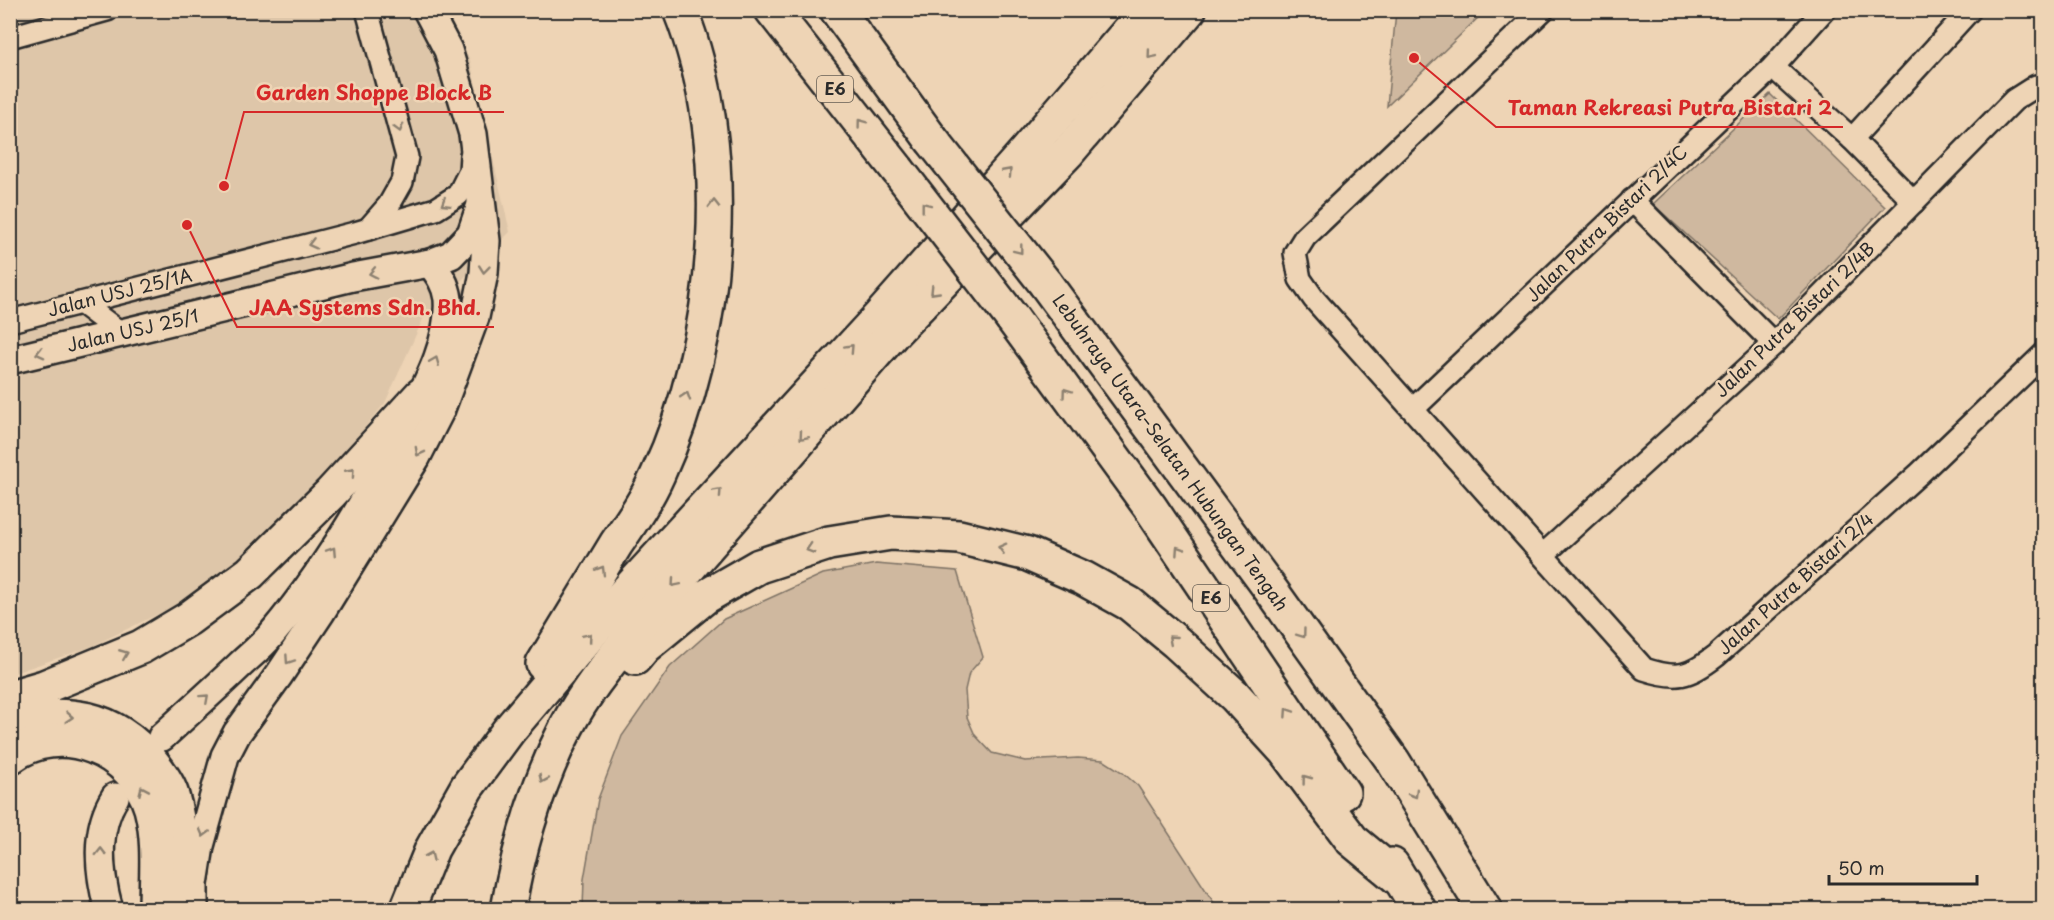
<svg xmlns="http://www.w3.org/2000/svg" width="2054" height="920" font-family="'Playpen Sans',sans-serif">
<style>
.built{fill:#dec6a9}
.green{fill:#cfb89f;stroke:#7d7265;stroke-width:1.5}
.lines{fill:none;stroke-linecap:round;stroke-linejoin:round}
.minor-casing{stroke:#2b2b2b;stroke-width:26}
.tertiary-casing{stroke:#2b2b2b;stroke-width:32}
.motorway-casing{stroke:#2b2b2b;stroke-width:38}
.minor{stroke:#eed4b5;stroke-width:21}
.tertiary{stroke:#eed4b5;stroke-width:27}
.motorway{stroke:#eed4b5;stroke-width:33}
.motorway-bridge-casing{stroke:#2b2b2b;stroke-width:38;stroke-linecap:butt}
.motorway-bridge{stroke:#eed4b5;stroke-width:33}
.oneway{stroke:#8c8070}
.labels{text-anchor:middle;stroke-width:5;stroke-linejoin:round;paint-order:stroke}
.shield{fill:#eed4b5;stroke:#665e54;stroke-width:1.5}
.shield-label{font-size:16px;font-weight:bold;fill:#2b2b2b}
.street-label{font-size:18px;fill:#2b2b2b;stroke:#eed4b5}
.leader{fill:none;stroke:#d62828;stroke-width:2}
.callout-dot{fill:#d62828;stroke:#eed4b5;stroke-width:2}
.callout-label{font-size:20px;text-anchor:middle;font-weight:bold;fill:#d62828;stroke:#eed4b5;stroke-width:5;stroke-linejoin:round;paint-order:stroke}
</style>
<rect width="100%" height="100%" fill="#eed4b5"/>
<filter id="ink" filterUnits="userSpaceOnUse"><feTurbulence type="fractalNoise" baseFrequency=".0167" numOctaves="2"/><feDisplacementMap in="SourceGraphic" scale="12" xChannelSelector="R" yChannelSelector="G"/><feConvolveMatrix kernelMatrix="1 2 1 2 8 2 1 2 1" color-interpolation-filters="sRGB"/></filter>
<g filter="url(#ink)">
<polygon class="built" points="10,11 444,11 470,60 510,232 423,319 385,403 289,519 193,597 90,647 11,674"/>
<g class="green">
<polygon points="1396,11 1485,11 1387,106"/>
<polygon points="1770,94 1885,207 1778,319 1653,204"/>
<polygon points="876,564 957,571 983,657 969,673 965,690 967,717 975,735 992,753 1025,761 1078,758 1103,760 1122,772 1138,786 1218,909 583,909 584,879 598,799 622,736 670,667 724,619 823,574"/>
</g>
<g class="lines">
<g class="minor-casing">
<g id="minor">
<polyline points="367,10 407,157 402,182 389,205 368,229"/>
<path d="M1543,10L1305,237L1295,253L1300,279L1314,299L1644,669C1677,680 1689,677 1716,656L1920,473L2044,354"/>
<polyline points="10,37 107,10"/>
<polyline points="1773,67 1852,139 1914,202"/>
<polyline points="1852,139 1970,10"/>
<polyline points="1632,200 1774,344"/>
<polyline points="81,303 122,334"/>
<polyline points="10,321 355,233 436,209 458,195 470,171 471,155"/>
<polyline points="1413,409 1773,67 1824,10"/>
<polyline points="1543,555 1774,344 2014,100 2036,86 2044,87"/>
</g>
</g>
<g class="tertiary-casing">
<g id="tertiary">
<polyline points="10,360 353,277 430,263 451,255 471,234 481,205"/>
<path d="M162,737C189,712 216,688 242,663C252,654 263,645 272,634C325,571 369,497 407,423C426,386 451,342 448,299C446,284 439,274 430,263"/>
<polyline points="194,908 194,884 200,846 225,756 237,733 279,675 321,612 416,458 441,409 475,317 484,273 486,241 473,134 448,50 427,10"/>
<path d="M109,910C99,874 94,830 115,797"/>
</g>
</g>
<g class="motorway-casing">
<g id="motorway">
<polyline points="772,10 897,169"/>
<polyline points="837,10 931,139"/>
<polyline points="1045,283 1268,586 1393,761 1485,910"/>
<polyline points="1012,318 1150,507 1343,793"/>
<polyline points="635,658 644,647 705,597 759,566 829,543 891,533 959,537 1028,554 1083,578 1130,604 1176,642 1235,696 1286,752 1352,840 1403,882"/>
<path d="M543,664C567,624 592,584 616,544C631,522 647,499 658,474C720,340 736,149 680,10"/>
<polyline points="10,697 44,687 141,647 188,619 250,573 330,494 421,395"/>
<path d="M10,720C67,711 112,714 151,761C159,771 169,784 172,796C183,832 179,872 179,910"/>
<path d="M10,757C60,719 134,750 151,808C160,841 156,876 156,910"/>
<polyline points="1392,865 1419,910"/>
<polyline points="407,910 432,849 467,787 509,730 625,593 880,316 1026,151 1147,10"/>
<path d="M508,910C519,845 537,784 567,726C586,690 614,657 639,625L895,331L1068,152L1189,10"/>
</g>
</g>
<use href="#minor" class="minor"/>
<use href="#tertiary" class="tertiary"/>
<use href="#motorway" class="motorway"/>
<g class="motorway-bridge-casing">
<g id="motorway-bridge">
<polyline points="931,139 1045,283"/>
<polyline points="897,169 1012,318"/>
</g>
</g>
<use href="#motorway-bridge" class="motorway-bridge"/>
</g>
<defs><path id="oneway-chevron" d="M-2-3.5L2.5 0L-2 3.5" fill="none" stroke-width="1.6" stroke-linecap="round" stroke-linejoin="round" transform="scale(1.5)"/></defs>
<g class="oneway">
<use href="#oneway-chevron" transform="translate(1151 55) rotate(130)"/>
<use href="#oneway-chevron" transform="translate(861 123) rotate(-127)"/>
<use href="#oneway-chevron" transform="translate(399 128) rotate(74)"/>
<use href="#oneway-chevron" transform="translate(1008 172) rotate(-48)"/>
<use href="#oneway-chevron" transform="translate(445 203) rotate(148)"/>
<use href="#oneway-chevron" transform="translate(714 204) rotate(-90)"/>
<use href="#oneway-chevron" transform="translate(925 206) rotate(-128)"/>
<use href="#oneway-chevron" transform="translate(312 244) rotate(166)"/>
<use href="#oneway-chevron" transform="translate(1019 250) rotate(52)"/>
<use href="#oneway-chevron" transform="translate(484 269) rotate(96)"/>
<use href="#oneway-chevron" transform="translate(373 273) rotate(169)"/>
<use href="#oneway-chevron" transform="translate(934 291) rotate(134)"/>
<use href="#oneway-chevron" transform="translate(850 348) rotate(-47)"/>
<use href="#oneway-chevron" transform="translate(40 353) rotate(166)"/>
<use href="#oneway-chevron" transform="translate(435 361) rotate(-68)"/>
<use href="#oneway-chevron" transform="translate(1066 392) rotate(-126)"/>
<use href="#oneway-chevron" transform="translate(686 396) rotate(-72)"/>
<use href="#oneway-chevron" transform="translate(803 436) rotate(131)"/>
<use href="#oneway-chevron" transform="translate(419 452) rotate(118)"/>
<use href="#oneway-chevron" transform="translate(351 472) rotate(-48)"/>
<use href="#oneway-chevron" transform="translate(718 492) rotate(-47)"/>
<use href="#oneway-chevron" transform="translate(1002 548) rotate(-166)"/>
<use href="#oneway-chevron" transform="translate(810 549) rotate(162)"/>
<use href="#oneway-chevron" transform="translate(1179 550) rotate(-124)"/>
<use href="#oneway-chevron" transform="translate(332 551) rotate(-57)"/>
<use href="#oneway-chevron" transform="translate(601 570) rotate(-59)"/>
<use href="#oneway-chevron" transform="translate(675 583) rotate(131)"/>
<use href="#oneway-chevron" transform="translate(1302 634) rotate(54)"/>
<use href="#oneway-chevron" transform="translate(588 637) rotate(-50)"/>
<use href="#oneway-chevron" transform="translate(1172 639) rotate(-139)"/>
<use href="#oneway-chevron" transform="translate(124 654) rotate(-22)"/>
<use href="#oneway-chevron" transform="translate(289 660) rotate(124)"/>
<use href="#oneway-chevron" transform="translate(205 698) rotate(-42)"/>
<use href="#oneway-chevron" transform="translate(1288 712) rotate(-124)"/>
<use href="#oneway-chevron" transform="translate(69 717) rotate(4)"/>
<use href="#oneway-chevron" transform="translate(543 779) rotate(114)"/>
<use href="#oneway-chevron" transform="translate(1306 779) rotate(-127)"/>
<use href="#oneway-chevron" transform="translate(143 790) rotate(-114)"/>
<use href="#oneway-chevron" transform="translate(1414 794) rotate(58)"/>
<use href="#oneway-chevron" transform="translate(204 833) rotate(105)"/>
<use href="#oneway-chevron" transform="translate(101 852) rotate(-89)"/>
<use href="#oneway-chevron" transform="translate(430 856) rotate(-66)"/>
</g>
</g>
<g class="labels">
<g class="shield">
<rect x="817" y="76" width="36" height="26" rx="4.5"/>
<rect x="1193" y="585" width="36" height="26" rx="4.5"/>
</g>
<g class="shield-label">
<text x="835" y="95">E6</text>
<text x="1211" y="604">E6</text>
</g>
<g class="street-label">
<text transform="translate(1607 224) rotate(-44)" y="6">Jalan Putra Bistari 2/4C</text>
<text transform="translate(120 293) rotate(-14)" y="6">Jalan USJ 25/1A</text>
<text transform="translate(1795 320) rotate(-44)" y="6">Jalan Putra Bistari 2/4B</text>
<text transform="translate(133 331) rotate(-13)" y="6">Jalan USJ 25/1</text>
<text transform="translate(1170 453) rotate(54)" y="6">Lebuhraya Utara–Selatan Hubungan Tengah</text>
<text transform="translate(1796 584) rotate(-42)" y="6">Jalan Putra Bistari 2/4</text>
</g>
</g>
<path class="leader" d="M224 186L244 112H504M1414 58L1496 127H1843M187 225L237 327H494"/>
<g class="callout-dot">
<circle cx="224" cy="186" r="6"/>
<circle cx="1414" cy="58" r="6"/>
<circle cx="187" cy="225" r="6"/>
</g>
<g class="callout-label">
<text x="374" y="100">Garden Shoppe Block B</text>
<text x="1670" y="115">Taman Rekreasi Putra Bistari 2</text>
<text x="365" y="315">JAA Systems Sdn. Bhd.</text>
</g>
<rect width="2054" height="920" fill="none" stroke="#eed4b5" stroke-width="36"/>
<rect x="18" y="18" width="2018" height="884" fill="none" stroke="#2b2b2b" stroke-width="2" filter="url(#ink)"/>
<path d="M1829 875v9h148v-9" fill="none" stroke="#2b2b2b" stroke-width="3"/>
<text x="1838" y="875" font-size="18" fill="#2b2b2b" stroke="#eed4b5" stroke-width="4.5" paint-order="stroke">50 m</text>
</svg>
